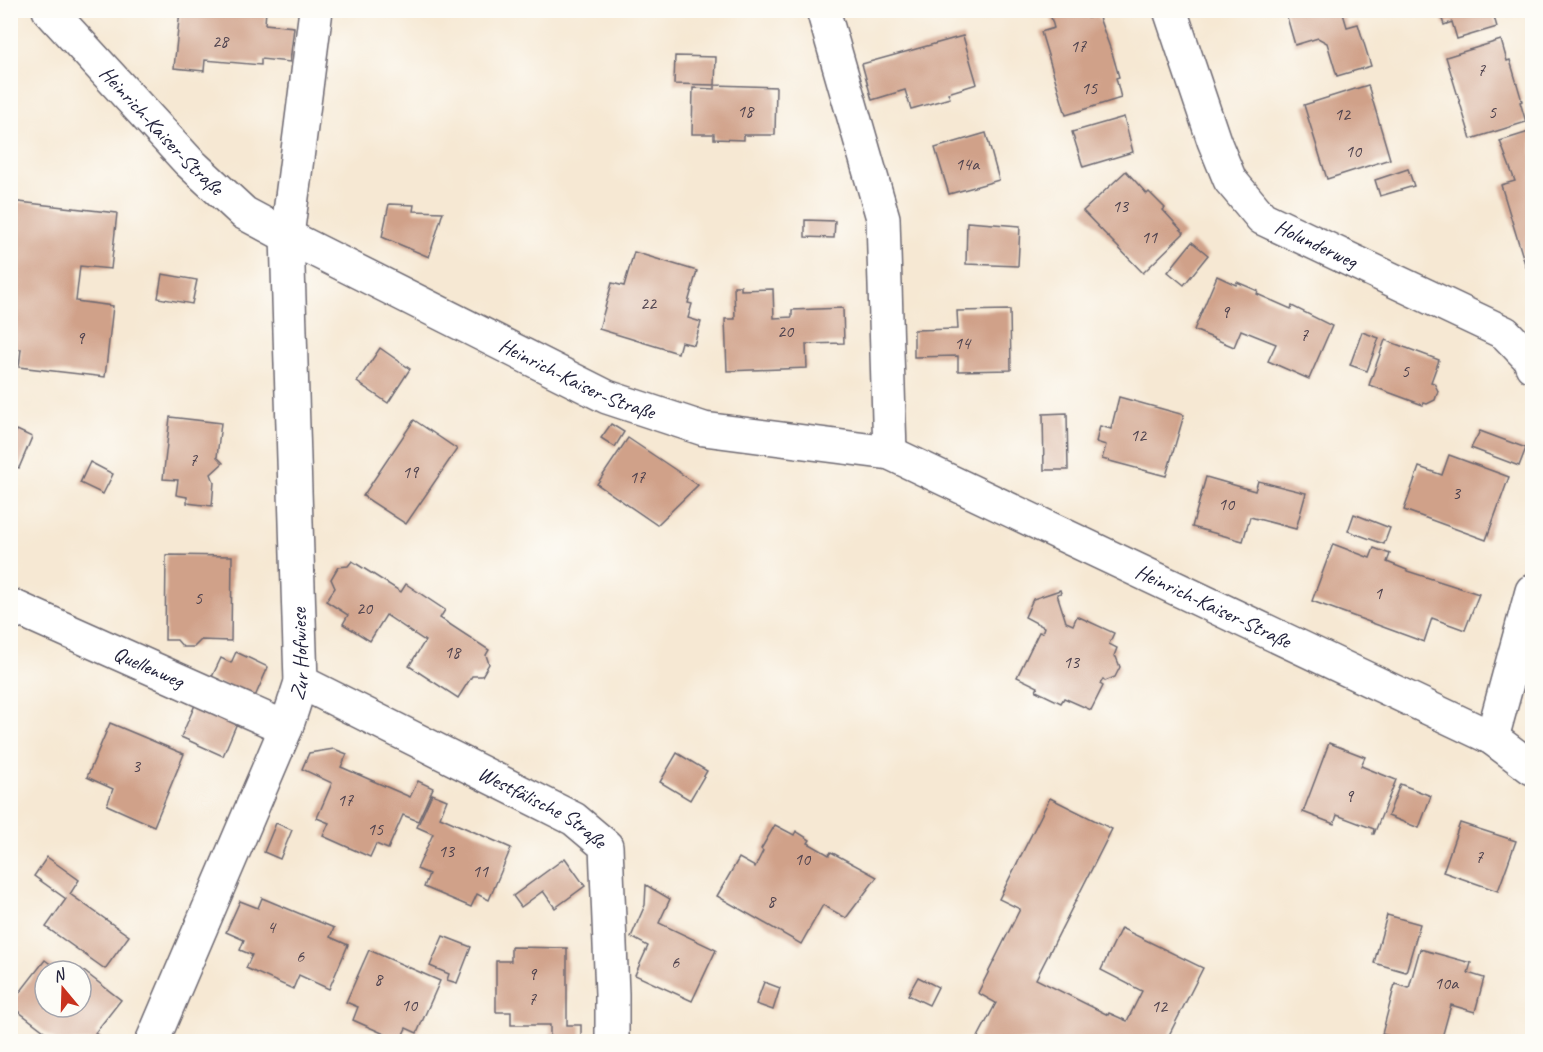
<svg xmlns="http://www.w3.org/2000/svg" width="1543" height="1052" font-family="Caveat,sans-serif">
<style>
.building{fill:#d0a189}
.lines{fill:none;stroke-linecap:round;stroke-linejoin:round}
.street-casing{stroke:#6c6770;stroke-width:36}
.street{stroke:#fff;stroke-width:33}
.labels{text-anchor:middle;stroke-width:4.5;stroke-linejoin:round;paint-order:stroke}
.number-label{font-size:18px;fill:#4e424e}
.street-label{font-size:21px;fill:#22223b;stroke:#fdfcf7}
</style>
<rect width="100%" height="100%" fill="#fdfcf7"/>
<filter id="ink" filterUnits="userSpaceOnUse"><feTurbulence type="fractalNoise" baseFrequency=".0167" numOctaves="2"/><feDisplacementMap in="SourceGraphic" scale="12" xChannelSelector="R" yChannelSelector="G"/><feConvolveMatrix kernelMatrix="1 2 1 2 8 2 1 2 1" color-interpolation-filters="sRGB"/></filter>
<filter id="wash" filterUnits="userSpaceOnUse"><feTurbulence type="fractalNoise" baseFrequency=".008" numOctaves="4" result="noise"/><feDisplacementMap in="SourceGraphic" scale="24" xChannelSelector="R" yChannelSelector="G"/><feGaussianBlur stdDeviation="1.35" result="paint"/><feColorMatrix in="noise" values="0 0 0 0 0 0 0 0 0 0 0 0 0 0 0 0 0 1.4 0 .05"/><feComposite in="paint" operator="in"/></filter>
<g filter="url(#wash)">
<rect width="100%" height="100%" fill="#f6e8d3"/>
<g id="blocks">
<g class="building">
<polygon points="180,10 266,10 265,24 294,27 290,62 261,59 261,65 205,60 204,71 174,68"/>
<polygon points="1049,10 1086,10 1088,18 1098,15 1113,56 1119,77 1116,78 1121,98 1066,115 1041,32 1054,28"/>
<polygon points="1285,10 1342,10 1347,27 1358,24 1371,66 1337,76 1327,43 1318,38 1295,45"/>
<polygon points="1439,10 1492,10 1497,27 1457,39 1452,22 1444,25"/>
<polygon points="963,36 977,84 948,93 950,98 911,109 905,90 872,100 862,64"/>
<polygon points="1501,40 1507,61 1510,60 1522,101 1520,102 1526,122 1471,139 1446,57"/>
<polygon points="675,56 716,57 715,85 776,87 775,135 744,135 744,140 714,139 714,134 692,134 693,88 715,89 715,85 674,84"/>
<polygon points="1368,85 1390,159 1327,179 1304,105"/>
<polygon points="1124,117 1133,152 1083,167 1072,132"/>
<polygon points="1532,131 1532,265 1526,267 1501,185 1515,181 1500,141"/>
<polygon points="986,133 999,180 949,194 935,148"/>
<polygon points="1408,169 1414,186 1380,196 1375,180"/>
<polygon points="1126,171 1147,194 1149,192 1165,208 1163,210 1184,233 1143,273 1083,211"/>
<polygon points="10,201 117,213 111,269 80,266 76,301 113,306 105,377 19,367 21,349 10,348"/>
<polygon points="389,204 414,205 413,211 443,212 429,257 382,237"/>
<polygon points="805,220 835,221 834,238 805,237"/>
<polygon points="967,222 1020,226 1018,266 966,264"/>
<polygon points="1192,242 1208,255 1184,285 1168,272"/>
<polygon points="634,252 697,271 688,303 692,304 688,318 701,322 694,345 681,342 678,353 599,329 612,283 624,286"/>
<polygon points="162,274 197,280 192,304 158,298"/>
<polygon points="1217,276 1236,285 1237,282 1258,291 1257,294 1291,309 1292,306 1332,326 1309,379 1268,361 1276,344 1241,330 1234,347 1194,330"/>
<polygon points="734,286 741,286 741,290 773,289 774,318 792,317 792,310 843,308 844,343 806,344 807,368 727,371 725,319 735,319"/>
<polygon points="1010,310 1011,370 958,371 958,356 914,357 914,330 958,329 957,311"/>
<polygon points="1362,332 1379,338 1367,371 1350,365"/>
<polygon points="1385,340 1439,360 1431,382 1434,383 1438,391 1435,400 1427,404 1424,403 1423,405 1369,385"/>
<polygon points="380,348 410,369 388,403 357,382"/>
<polygon points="1119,397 1184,415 1166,476 1102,459 1106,445 1096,442 1100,426 1111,429"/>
<polygon points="1067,413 1068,470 1044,470 1043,414"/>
<polygon points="170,417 221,423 217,457 223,463 211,474 214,482 212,506 187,503 187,497 176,495 178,480 163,479"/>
<polygon points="414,420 457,449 406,524 363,496"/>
<polygon points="611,424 624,432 615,447 601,438"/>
<polygon points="17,430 32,437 19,468 10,464 10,443"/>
<polygon points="1480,431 1526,448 1519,466 1471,448"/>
<polygon points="628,438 698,485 657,525 597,484"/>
<polygon points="1449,455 1509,477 1486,540 1404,510 1419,467 1442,475"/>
<polygon points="90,462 113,474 103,494 80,483"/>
<polygon points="1206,477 1255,491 1258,481 1306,493 1296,529 1250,517 1243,541 1192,527"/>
<polygon points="1354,514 1390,528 1384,544 1348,531"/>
<polygon points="1333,544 1370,558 1374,548 1390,554 1387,562 1407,570 1407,571 1479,594 1465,630 1432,618 1424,642 1312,601"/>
<polygon points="166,555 232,556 231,641 201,640 194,647 183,647 177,640 165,640"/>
<polygon points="352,561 401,592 406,584 445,610 440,618 489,650 486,655 489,664 482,676 472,676 458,698 409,666 425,641 386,615 370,641 343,624 348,615 326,601 335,588 331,579 338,567 348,566"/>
<polygon points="1060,590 1061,593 1057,594 1066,622 1073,625 1077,616 1114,633 1109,644 1117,648 1114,656 1116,657 1120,667 1115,677 1105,681 1103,679 1100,684 1103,686 1091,710 1064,698 1061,703 1036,691 1038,687 1017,677 1039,632 1042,633 1044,627 1025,617 1033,599"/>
<polygon points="236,652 268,667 254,699 211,679 221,658 231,663"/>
<polygon points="195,705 237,723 223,756 181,737"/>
<polygon points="110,723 184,754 154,826 107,805 113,789 87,777"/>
<polygon points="1329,743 1365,757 1361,766 1396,780 1374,834 1373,834 1374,829 1337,815 1334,824 1303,812"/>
<polygon points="334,749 347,754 341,767 410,797 418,781 433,788 418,821 403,815 388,849 376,844 370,857 323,836 329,823 317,818 332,783 302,769 309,753"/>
<polygon points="677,753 707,771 690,800 660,782"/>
<polygon points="1400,784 1431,796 1419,828 1388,816"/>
<polygon points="432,794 447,800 440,817 511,848 489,900 477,894 471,907 424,887 429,874 417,869 433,834 417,827"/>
<polygon points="1050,798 1112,829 1036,979 1108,1015 1109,1013 1127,1021 1142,991 1101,970 1121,928 1203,968 1166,1041 976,1041 996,1003 978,993 1020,909 999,899"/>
<polygon points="276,823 292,830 280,859 264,852"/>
<polygon points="1460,823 1516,841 1498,891 1443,872"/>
<polygon points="775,825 794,835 796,831 810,840 808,843 829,855 831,852 877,877 846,918 823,905 801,944 717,896 739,858 755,867 763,851 761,849"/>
<polygon points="47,857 79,880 70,894 129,936 105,969 46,927 66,899 34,876"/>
<polygon points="565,858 585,886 555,908 543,891 521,907 513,896"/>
<polygon points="646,885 670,899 659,923 716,950 692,1001 635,975 648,946 631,937 645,905"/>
<polygon points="262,898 334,928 330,937 348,945 329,989 299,975 293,989 246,968 252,955 240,950 244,940 226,932 240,901 258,908"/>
<polygon points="1387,915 1420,924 1406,972 1374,963"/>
<polygon points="443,936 471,947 457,983 447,980 449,974 430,966"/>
<polygon points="511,947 567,948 567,1025 581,1025 581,1041 550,1041 550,1025 511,1025 511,1012 496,1012 496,961 511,961"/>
<polygon points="1420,949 1471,963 1468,973 1484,978 1475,1012 1451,1005 1441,1041 1410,1041 1382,1034 1395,984 1409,988"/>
<polygon points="369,950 440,981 417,1033 406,1028 400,1041 353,1020 358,1007 346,1002"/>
<polygon points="45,960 60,971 45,971 45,1007 81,1007 81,969 121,1000 95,1033 101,1038 99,1041 57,1041 10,1005"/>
<polygon points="918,977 938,987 929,1005 908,995"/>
<polygon points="764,982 780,988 773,1010 756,1004"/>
</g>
</g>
</g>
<g filter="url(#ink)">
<use href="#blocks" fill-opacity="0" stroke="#6c6770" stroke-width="1.5"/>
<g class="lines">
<g class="street-casing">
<g id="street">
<path id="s1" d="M49,10L188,161L244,213L287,236L607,397L704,429L890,453L1492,738L1532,768"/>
<polyline points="823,10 883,218 890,453"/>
<path id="s2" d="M1170,10L1214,141L1230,180L1262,218L1505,333L1529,358L1532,366"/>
<path id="s3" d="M10,605L286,728"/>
<path id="s4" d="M301,682L574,819L606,846L612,994V1042"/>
<polyline points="1492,738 1532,591"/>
<path id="s5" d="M152,1042L286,728L301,682L287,236L316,10"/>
</g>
</g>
<use href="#street" class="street"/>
</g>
</g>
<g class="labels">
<g class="number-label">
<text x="220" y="47">28</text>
<text x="1078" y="52">17</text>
<text x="1481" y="76">7</text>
<text x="1089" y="94">15</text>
<text x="745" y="117">18</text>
<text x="1492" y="118">5</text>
<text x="1342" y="120">12</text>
<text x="1353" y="157">10</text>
<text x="967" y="170">14a</text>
<text x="1120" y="212">13</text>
<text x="1149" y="243">11</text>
<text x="648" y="309">22</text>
<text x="1225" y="318">9</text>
<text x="785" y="337">20</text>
<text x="1304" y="341">7</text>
<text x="80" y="344">9</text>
<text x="962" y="349">14</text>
<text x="1405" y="377">5</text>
<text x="1138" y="441">12</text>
<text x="193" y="466">7</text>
<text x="410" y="478">19</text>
<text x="637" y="483">17</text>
<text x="1456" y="499">3</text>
<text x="1226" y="510">10</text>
<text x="1378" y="599">1</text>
<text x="198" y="604">5</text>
<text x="364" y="614">20</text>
<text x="452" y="658">18</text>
<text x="1071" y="668">13</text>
<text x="136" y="772">3</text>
<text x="1349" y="802">9</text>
<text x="345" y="806">17</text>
<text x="375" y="835">15</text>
<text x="446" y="857">13</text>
<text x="1479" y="863">7</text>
<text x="802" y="865">10</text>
<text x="480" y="877">11</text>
<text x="771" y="907">8</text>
<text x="271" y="933">4</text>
<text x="300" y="962">6</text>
<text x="675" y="968">6</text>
<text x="532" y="980">9</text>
<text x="378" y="985">8</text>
<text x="1446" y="989">10a</text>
<text x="532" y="1005">7</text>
<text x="409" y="1011">10</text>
<text x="1159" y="1012">12</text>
</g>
<g class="street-label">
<text dy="7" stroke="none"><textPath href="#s1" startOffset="165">Heinrich-Kaiser-Straße</textPath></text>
<text dy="7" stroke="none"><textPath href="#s2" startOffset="290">Holunderweg</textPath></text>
<text dy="7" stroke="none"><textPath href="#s1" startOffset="654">Heinrich-Kaiser-Straße</textPath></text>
<text dy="7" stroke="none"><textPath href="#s1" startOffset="1336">Heinrich-Kaiser-Straße</textPath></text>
<text dy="7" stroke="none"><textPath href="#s5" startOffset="418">Zur Hofwiese</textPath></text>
<text dy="7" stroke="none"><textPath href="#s3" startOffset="152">Quellenweg</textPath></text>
<text dy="7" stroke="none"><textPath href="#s4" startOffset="272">Westfälische Straße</textPath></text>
</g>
</g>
<rect width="1543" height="1052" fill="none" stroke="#fdfcf7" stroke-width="36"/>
<g transform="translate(63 989) rotate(341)"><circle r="28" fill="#fdfcf7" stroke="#a5a5ac" stroke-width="1.5"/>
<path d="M0-4.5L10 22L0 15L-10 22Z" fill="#c8321e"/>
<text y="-9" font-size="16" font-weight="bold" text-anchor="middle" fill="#22223b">N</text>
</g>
</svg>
